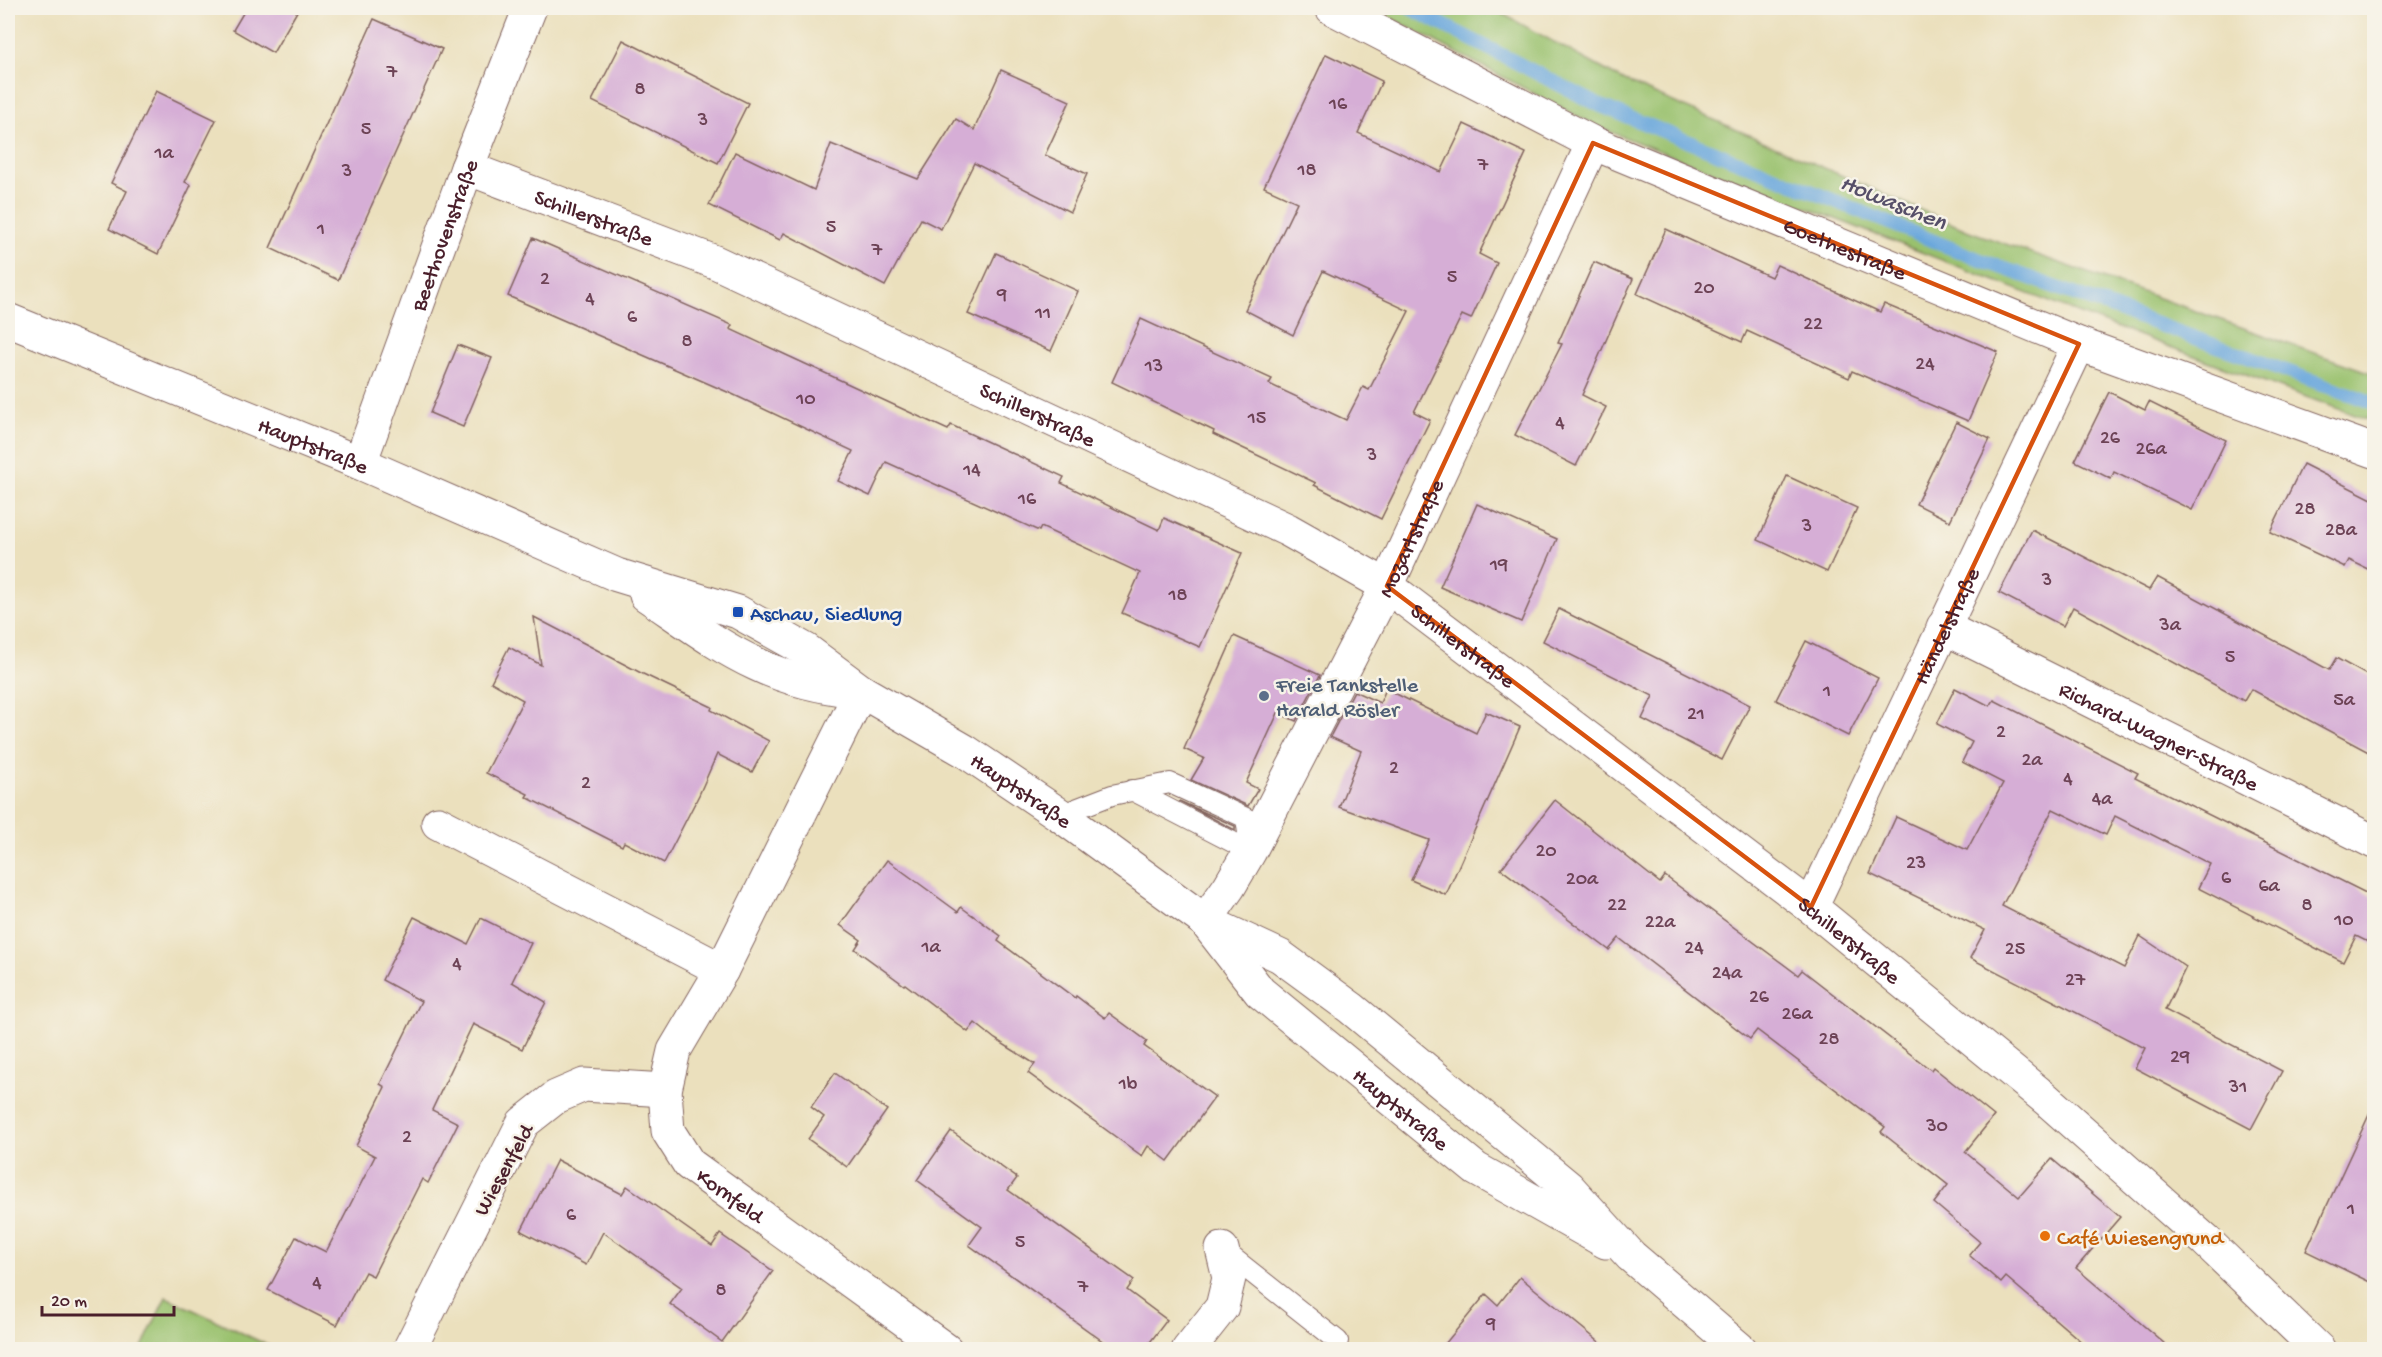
<svg xmlns="http://www.w3.org/2000/svg" width="2382" height="1357" font-family="'Gochi Hand',sans-serif">
<style>
.green{fill:#99c16d;stroke:#72704c;stroke-width:1.5}
.lines{fill:none;stroke-linecap:round;stroke-linejoin:round}
.stream{stroke:#6ba7dc;stroke-width:14}
.building{fill:#d6aed6}
.lane-casing{stroke:#82635e;stroke-width:22}
.street-casing{stroke:#82635e;stroke-width:35}
.secondary-casing{stroke:#82635e;stroke-width:35}
.lane{stroke:#fff;stroke-width:20}
.street{stroke:#fff;stroke-width:33}
.secondary{stroke:#fff;stroke-width:33}
.marked{fill:none;stroke:#d8530f;stroke-width:4.5;stroke-linejoin:round}
.transit-dot{fill:#1a4fb4;stroke:#f7f3e8;stroke-width:2}
.service-dot{fill:#5c6f8a;stroke:#f7f3e8;stroke-width:2}
.food-dot{fill:#e8710a;stroke:#f7f3e8;stroke-width:2}
.labels{text-anchor:middle;stroke-width:5;stroke-linejoin:round;paint-order:stroke}
.number-label{font-size:20px;fill:#6d4356}
.street-label{font-size:22px;fill:#4a1f2b;stroke:#f7f3e8}
.transit-label{font-size:22px;fill:#164399;stroke:#f7f3e8;text-anchor:start}
.service-label{font-size:22px;fill:#4e5e75;stroke:#f7f3e8;text-anchor:start}
.food-label{font-size:22px;fill:#c56008;stroke:#f7f3e8;text-anchor:start}
.water-label{font-size:24px;font-style:italic;fill:#564f69;stroke:#f7f3e8}
</style>
<rect width="100%" height="100%" fill="#f7f3e8"/>
<filter id="ink" filterUnits="userSpaceOnUse"><feTurbulence type="fractalNoise" baseFrequency=".0167" numOctaves="2"/><feDisplacementMap in="SourceGraphic" scale="12" xChannelSelector="R" yChannelSelector="G"/><feConvolveMatrix kernelMatrix="1 2 1 2 8 2 1 2 1" color-interpolation-filters="sRGB"/></filter>
<filter id="wash" filterUnits="userSpaceOnUse"><feTurbulence type="fractalNoise" baseFrequency=".008" numOctaves="4" result="noise"/><feDisplacementMap in="SourceGraphic" scale="24" xChannelSelector="R" yChannelSelector="G"/><feGaussianBlur stdDeviation="1.35" result="paint"/><feColorMatrix in="noise" values="0 0 0 0 0 0 0 0 0 0 0 0 0 0 0 0 0 1.4 0 .05"/><feComposite in="paint" operator="in"/></filter>
<g filter="url(#wash)">
<rect width="100%" height="100%" fill="#ebe0bd"/>
<g class="green">
<polygon points="1372,8 1492,8 1625,81 1969,231 2374,374 2374,422 2091,318 1598,127"/>
<polygon points="166,1297 276,1349 141,1349"/>
</g>
<g class="lines">
<polyline class="stream" points="1410,8 1601,106 1978,259 2374,403"/>
</g>
<g id="blocks">
<g class="building">
<polygon points="246,8 299,8 273,53 233,30"/>
<polygon points="374,19 442,49 338,280 270,248"/>
<polygon points="623,40 748,103 718,163 592,101"/>
<polygon points="1326,54 1382,81 1358,133 1441,172 1464,124 1526,153 1479,254 1497,263 1471,319 1462,315 1414,412 1430,420 1381,519 1314,485 1316,483 1213,434 1214,431 1112,382 1141,319 1272,379 1269,384 1346,420 1363,387 1369,390 1409,311 1323,271 1293,335 1245,310 1297,202 1264,187"/>
<polygon points="1001,70 1070,101 1045,155 1087,174 1070,212 974,163 941,229 921,219 885,286 784,233 780,240 709,205 735,152 814,190 831,144 918,179 956,119 974,130"/>
<polygon points="156,91 216,120 185,182 191,185 158,254 109,229 127,191 111,183"/>
<polygon points="1666,229 1771,277 1777,265 1880,312 1884,304 1998,352 1968,421 1852,371 1849,378 1747,331 1742,342 1637,294"/>
<polygon points="533,238 732,325 730,329 948,430 951,425 1064,477 1061,483 1159,530 1164,518 1242,553 1200,647 1122,613 1140,573 1041,527 1039,531 886,462 870,496 838,481 853,451 732,394 508,296"/>
<polygon points="996,253 1078,291 1051,351 968,314"/>
<polygon points="1594,262 1633,279 1582,395 1606,407 1576,466 1515,435 1562,344 1558,343"/>
<polygon points="458,345 492,358 463,427 430,413"/>
<polygon points="2109,392 2145,410 2149,402 2226,440 2192,510 2114,472 2111,479 2075,461"/>
<polygon points="1956,422 1990,439 1950,521 1916,504"/>
<polygon points="2303,464 2374,500 2374,572 2349,560 2345,567 2270,532"/>
<polygon points="1787,476 1857,508 1827,572 1758,540"/>
<polygon points="1477,504 1557,539 1521,622 1440,587"/>
<polygon points="2032,530 2149,590 2157,577 2329,670 2336,658 2374,679 2374,755 2251,689 2244,701 2073,607 2063,626 1999,593"/>
<polygon points="1559,609 1750,705 1722,760 1642,719 1653,696 1543,641"/>
<polygon points="534,617 641,673 712,707 711,710 769,741 752,772 717,754 699,795 664,863 624,842 622,846 526,797 528,794 486,773 523,700 491,682 509,647 541,665"/>
<polygon points="1234,636 1320,675 1296,721 1278,713 1246,783 1258,789 1248,806 1191,780 1204,758 1184,749"/>
<polygon points="1806,641 1878,678 1848,736 1776,700"/>
<polygon points="1955,688 1990,706 1994,700 2138,773 2135,778 2374,897 2374,945 2356,936 2343,962 2198,888 2210,864 2115,816 2106,835 2053,809 2002,906 2124,968 2140,936 2186,967 2165,1010 2282,1071 2251,1129 2135,1068 2145,1048 1970,958 1985,930 1870,874 1896,817 1967,850 2003,783 1962,762 1972,742 1937,724"/>
<polygon points="1386,689 1476,733 1486,712 1520,727 1446,895 1411,880 1429,840 1339,807 1361,751 1330,737 1354,691 1380,703"/>
<polygon points="1555,800 1660,883 1665,876 1798,975 1802,970 1931,1070 1933,1067 1994,1116 1965,1152 2019,1197 2052,1159 2120,1217 2076,1268 2172,1350 2091,1350 2006,1277 2001,1283 1969,1255 1980,1242 1934,1203 1948,1185 1881,1132 1885,1127 1757,1030 1750,1039 1619,938 1609,950 1501,869"/>
<polygon points="1179,801 1235,826 1235,830"/>
<polygon points="887,860 958,912 961,907 1001,936 998,941 1075,998 1076,996 1105,1018 1109,1013 1147,1041 1144,1046 1215,1097 1168,1161 1148,1146 1142,1156 1028,1073 1035,1064 995,1039 975,1023 968,1032 905,984 904,985 855,949 861,940 840,925"/>
<polygon points="414,917 468,944 481,918 531,943 512,982 546,1002 522,1049 473,1024 432,1110 458,1123 428,1183 422,1179 373,1276 365,1272 337,1325 268,1290 296,1237 326,1252 375,1156 356,1146 385,1087 380,1084 421,1001 382,980"/>
<polygon points="835,1073 887,1110 847,1167 808,1139 824,1117 811,1107"/>
<polygon points="2374,1104 2374,1284 2306,1251"/>
<polygon points="951,1131 1017,1178 1008,1190 1134,1280 1127,1290 1167,1320 1144,1350 1115,1350 969,1245 982,1227 917,1180"/>
<polygon points="557,1160 622,1194 627,1186 712,1246 720,1234 773,1271 722,1342 670,1304 682,1288 603,1232 586,1265 521,1231"/>
<polygon points="1520,1277 1609,1350 1440,1350 1486,1294 1498,1305"/>
</g>
</g>
</g>
<g filter="url(#ink)">
<use href="#blocks" fill-opacity="0" stroke="#82635e" stroke-width="1.5"/>
<g class="lines">
<g class="lane-casing">
<g id="lane">
<polyline points="1132,790 1250,851"/>
<polyline points="1060,815 1112,795 1170,783 1246,818 1250,848"/>
<polyline points="1222,1249 1338,1341"/>
</g>
</g>
<g class="street-casing">
<g id="street">
<path id="s1" d="M1332,8L1593,143L2079,344L2374,451"/>
<path id="s2" d="M467,168L715,262L1288,530L1387,586L1811,907L2046,1099L2206,1241L2319,1350"/>
<path id="s3" d="M360,463L467,168L530,8"/>
<path id="s4" d="M1943,627L2374,842"/>
<path id="s5" d="M861,691L722,970L674,1051L665,1090L668,1131L689,1164L946,1350"/>
<polyline points="438,823 722,970"/>
<path id="s6" d="M1811,907L2079,344"/>
<path id="s7" d="M1205,921L1229,887L1250,851L1387,586L1593,143"/>
<polyline points="409,1350 523,1123 556,1097 584,1085 665,1090"/>
<polyline points="1188,1350 1222,1307 1229,1278 1222,1249"/>
</g>
</g>
<g class="secondary-casing">
<g id="secondary">
<path id="s8" d="M8,320L360,463L617,575L738,612L806,650L861,691L965,751L1060,815L1205,921L1280,956L1351,1008L1568,1187L1631,1256L1741,1350"/>
<path d="M646,595C682,619 717,646 756,664C787,679 822,687 855,691"/>
<path id="s9" d="M1208,925L1260,992L1476,1169L1606,1242"/>
</g>
</g>
<use href="#lane" class="lane"/>
<use href="#street" class="street"/>
<use href="#secondary" class="secondary"/>
</g>
</g>
<path class="marked" d="M1593,143L2079,344L1811,907L1387,586Z"/>
<rect class="transit-dot" x="732" y="606" width="12" height="12" rx="3"/>
<circle class="service-dot" cx="1264" cy="696" r="6"/>
<circle class="food-dot" cx="2045" cy="1236" r="6"/>
<g class="labels">
<g class="number-label">
<text x="392" y="77">7</text>
<text x="640" y="94">8</text>
<text x="1338" y="109">16</text>
<text x="703" y="125">3</text>
<text x="366" y="134">5</text>
<text x="164" y="158">1a</text>
<text x="1483" y="170">7</text>
<text x="1307" y="175">18</text>
<text x="347" y="176">3</text>
<text x="831" y="232">5</text>
<text x="321" y="234">1</text>
<text x="877" y="255">7</text>
<text x="1452" y="282">5</text>
<text x="545" y="284">2</text>
<text x="1704" y="293">20</text>
<text x="1002" y="300">9</text>
<text x="590" y="304">4</text>
<text x="1043" y="318">11</text>
<text x="632" y="322">6</text>
<text x="1813" y="329">22</text>
<text x="687" y="346">8</text>
<text x="1925" y="369">24</text>
<text x="1154" y="371">13</text>
<text x="806" y="404">10</text>
<text x="1257" y="423">15</text>
<text x="1560" y="428">4</text>
<text x="2110" y="443">26</text>
<text x="2151" y="454">26a</text>
<text x="1372" y="460">3</text>
<text x="972" y="475">14</text>
<text x="1027" y="504">16</text>
<text x="2305" y="514">28</text>
<text x="1807" y="531">3</text>
<text x="2341" y="535">28a</text>
<text x="1499" y="570">19</text>
<text x="2047" y="585">3</text>
<text x="1178" y="600">18</text>
<text x="2170" y="630">3a</text>
<text x="2230" y="662">5</text>
<text x="1827" y="696">1</text>
<text x="2344" y="705">5a</text>
<text x="1696" y="719">21</text>
<text x="2001" y="737">2</text>
<text x="2032" y="765">2a</text>
<text x="1394" y="773">2</text>
<text x="2068" y="784">4</text>
<text x="586" y="788">2</text>
<text x="2102" y="804">4a</text>
<text x="1546" y="856">20</text>
<text x="1916" y="868">23</text>
<text x="2226" y="883">6</text>
<text x="1582" y="884">20a</text>
<text x="2269" y="891">6a</text>
<text x="1617" y="910">22</text>
<text x="2307" y="910">8</text>
<text x="2344" y="925">10</text>
<text x="1660" y="927">22a</text>
<text x="931" y="952">1a</text>
<text x="1694" y="953">24</text>
<text x="2015" y="954">25</text>
<text x="457" y="969">4</text>
<text x="1727" y="978">24a</text>
<text x="2075" y="985">27</text>
<text x="1759" y="1002">26</text>
<text x="1797" y="1019">26a</text>
<text x="1829" y="1044">28</text>
<text x="2180" y="1062">29</text>
<text x="1128" y="1089">1b</text>
<text x="2238" y="1092">31</text>
<text x="1937" y="1131">30</text>
<text x="407" y="1142">2</text>
<text x="2351" y="1214">1</text>
<text x="571" y="1220">6</text>
<text x="1020" y="1247">5</text>
<text x="317" y="1288">4</text>
<text x="1083" y="1292">7</text>
<text x="721" y="1295">8</text>
<text x="1491" y="1329">9</text>
</g>
<g class="street-label">
<text dy="8" stroke="none"><textPath href="#s2" startOffset="136">Schillerstraße</textPath></text>
<text dy="8" stroke="none"><textPath href="#s3" startOffset="243">Beethovenstraße</textPath></text>
<text dy="8" stroke="none"><textPath href="#s1" startOffset="567">Goethestraße</textPath></text>
<text dy="8" stroke="none"><textPath href="#s2" startOffset="622">Schillerstraße</textPath></text>
<text dy="8" stroke="none"><textPath href="#s8" startOffset="330">Hauptstraße</textPath></text>
<text dy="8" stroke="none"><textPath href="#s7" startOffset="435">Mozartstraße</textPath></text>
<text dy="8" stroke="none"><textPath href="#s6" startOffset="312">Händelstraße</textPath></text>
<text dy="8" stroke="none"><textPath href="#s2" startOffset="1108">Schillerstraße</textPath></text>
<text dy="8" stroke="none"><textPath href="#s4" startOffset="242">Richard-Wagner-Straße</textPath></text>
<text dy="8" stroke="none"><textPath href="#s8" startOffset="1122">Hauptstraße</textPath></text>
<text dy="8" stroke="none"><textPath href="#s2" startOffset="1594">Schillerstraße</textPath></text>
<text dy="8" stroke="none"><textPath href="#s9" startOffset="268">Hauptstraße</textPath></text>
<text transform="translate(502 1169) rotate(-61)" y="8">Wiesenfeld</text>
<text dy="8" stroke="none"><textPath href="#s5" startOffset="578">Kornfeld</textPath></text>
</g>
<g class="transit-label">
<text x="750" y="620">Aschau, Siedlung</text>
</g>
<g class="service-label">
<text x="1276" y="691">Freie Tankstelle<tspan x="1276" dy="25">Harald Rösler</tspan></text>
</g>
<g class="food-label">
<text x="2057" y="1244">Café Wiesengrund</text>
</g>
<g class="water-label">
<text transform="translate(1894 201) rotate(22)" y="8">Howaschen</text>
</g>
</g>
<rect width="2382" height="1357" fill="none" stroke="#f7f3e8" stroke-width="30"/>
<path d="M42 1306v9h132v-9" fill="none" stroke="#4a1f2b" stroke-width="3"/>
<text x="51" y="1306" font-size="18" fill="#4a1f2b" stroke="#f7f3e8" stroke-width="4.5" paint-order="stroke">20 m</text>
</svg>
